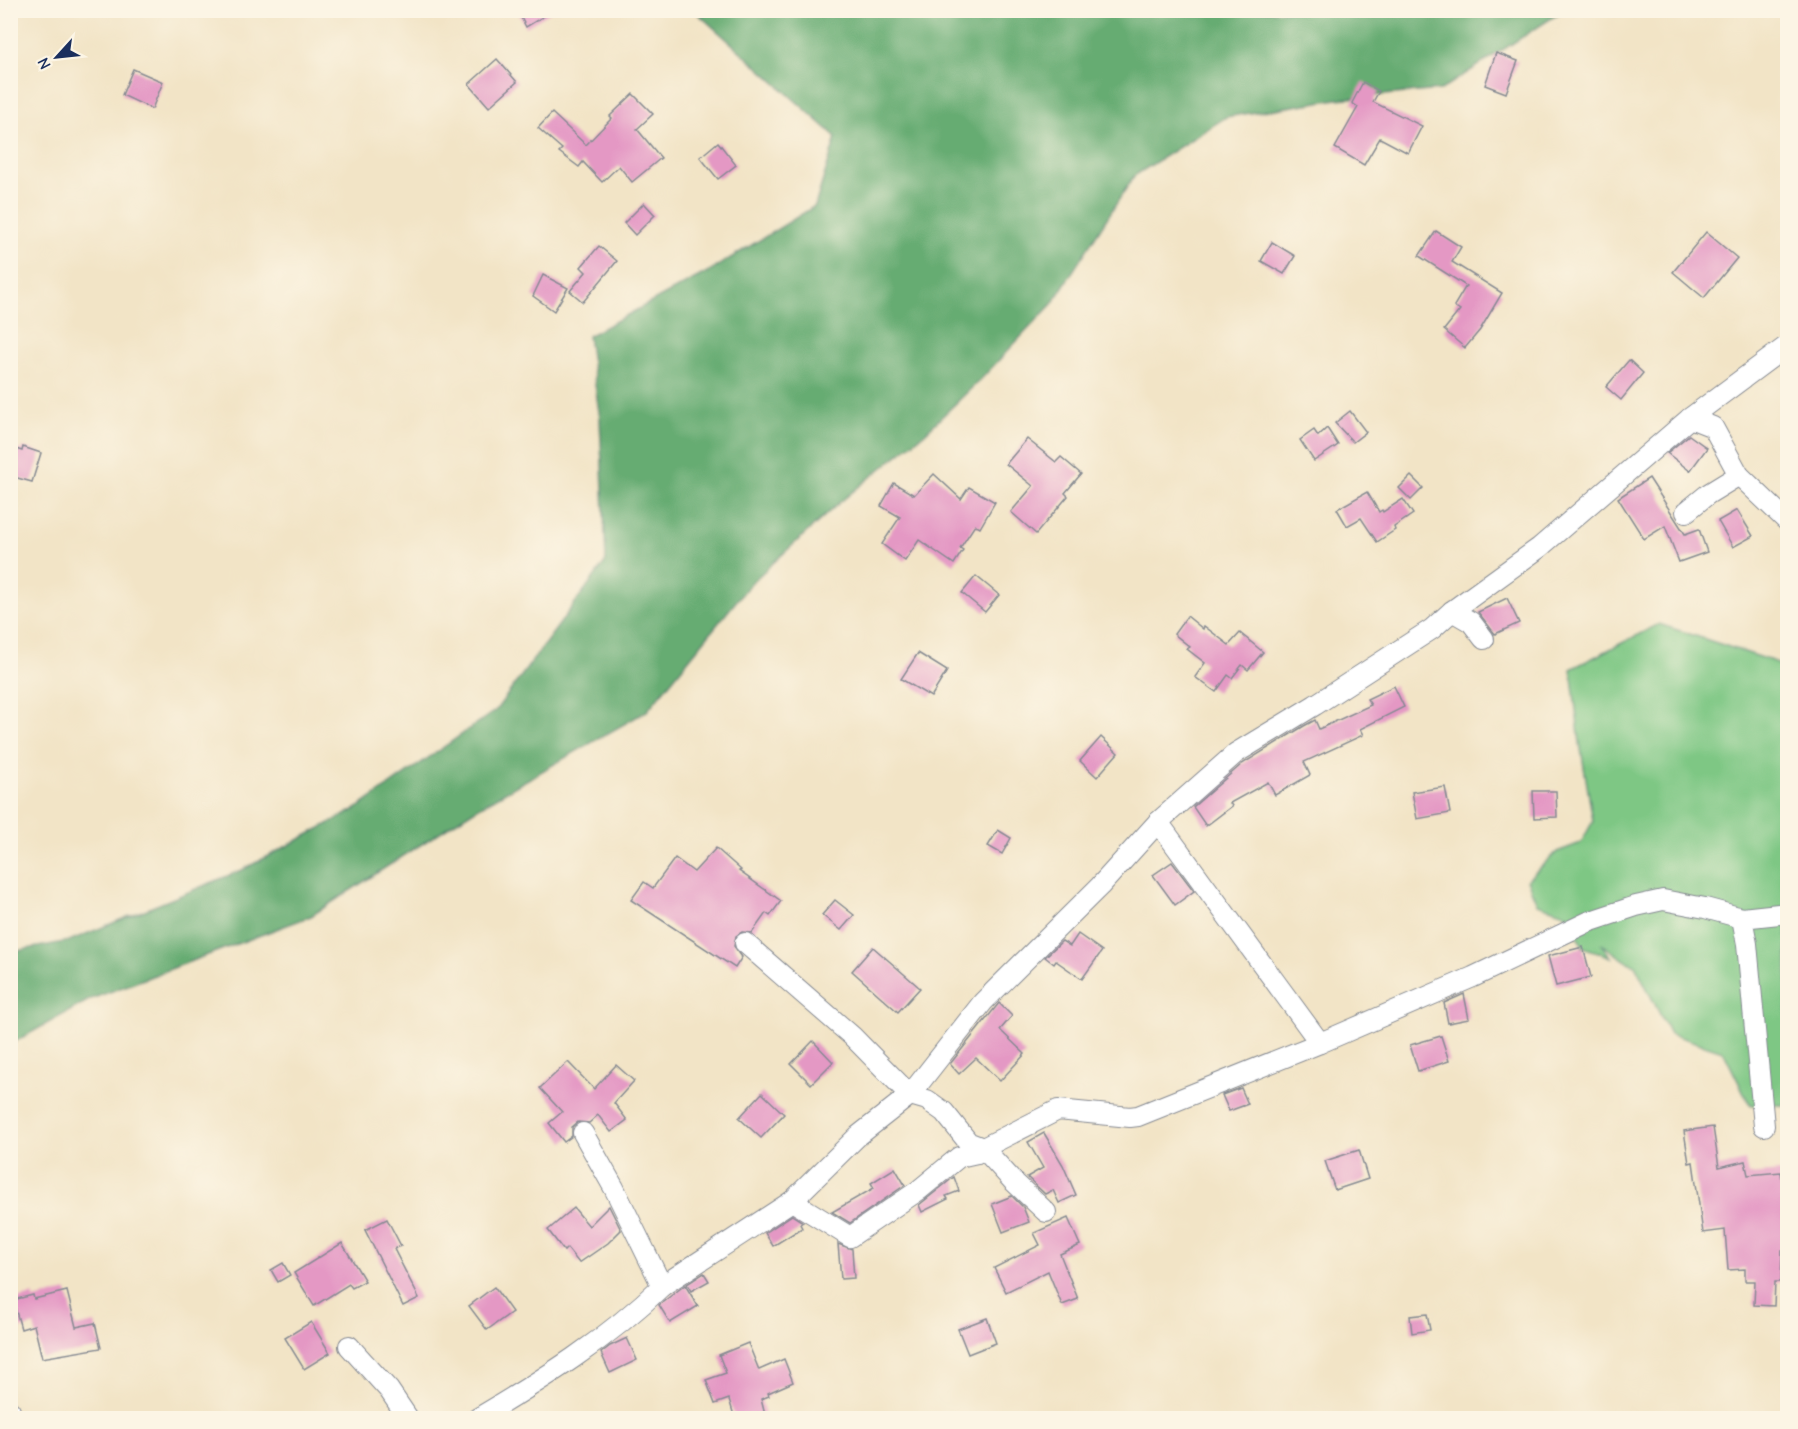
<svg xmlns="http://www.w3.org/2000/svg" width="1798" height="1429" font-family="'Comic Neue',sans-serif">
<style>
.green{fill:#7ec784;stroke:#4c7b71;stroke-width:1.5}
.forest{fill:#66ac72;stroke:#406e68;stroke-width:1.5}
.building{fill:#e498c4}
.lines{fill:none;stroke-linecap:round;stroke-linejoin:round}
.minor-casing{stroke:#868a92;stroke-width:22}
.minor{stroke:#fff;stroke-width:20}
</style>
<rect width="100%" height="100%" fill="#fcf5e5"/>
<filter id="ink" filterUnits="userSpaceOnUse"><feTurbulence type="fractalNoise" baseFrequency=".0167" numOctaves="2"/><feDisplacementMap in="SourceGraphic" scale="12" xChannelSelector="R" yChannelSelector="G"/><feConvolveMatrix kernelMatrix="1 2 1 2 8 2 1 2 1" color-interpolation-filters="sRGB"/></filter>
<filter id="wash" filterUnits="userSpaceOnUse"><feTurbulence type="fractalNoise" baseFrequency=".008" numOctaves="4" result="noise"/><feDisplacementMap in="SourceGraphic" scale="24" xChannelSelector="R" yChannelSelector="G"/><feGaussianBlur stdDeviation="1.35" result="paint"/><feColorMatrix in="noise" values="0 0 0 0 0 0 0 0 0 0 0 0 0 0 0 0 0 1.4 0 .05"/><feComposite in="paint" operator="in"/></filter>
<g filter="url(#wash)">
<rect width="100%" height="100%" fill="#f2e4c6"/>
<polygon class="green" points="1659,624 1775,662 1787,671 1787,1105 1750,1105 1723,1051 1670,1034 1635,965 1628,962 1601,944 1611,957 1583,947 1565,913 1537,904 1527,880 1557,852 1581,843 1593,821 1580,743 1571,669"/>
<polygon class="forest" points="695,11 1561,11 1561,12 1441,90 1337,99 1226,117 1134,176 1052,304 982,378 925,433 839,503 751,583 647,711 474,810 311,916 91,999 11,1044 11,952 69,941 242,870 356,809 496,710 606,561 600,419 588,336 711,270 815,206 836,137"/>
<g id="blocks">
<g class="building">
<polygon points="517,10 554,10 526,27"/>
<polygon points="1496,53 1518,61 1506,93 1485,85"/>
<polygon points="497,59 517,82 489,107 469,84"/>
<polygon points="133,69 163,82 152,109 122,95"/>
<polygon points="1363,82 1379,91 1373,102 1422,126 1408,153 1380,138 1364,165 1335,148 1358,107 1352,103"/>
<polygon points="633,94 653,114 637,129 661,158 632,182 619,166 602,182 583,162 579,167 559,152 562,149 538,128 552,113 586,145 612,118 610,116"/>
<polygon points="718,142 736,165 718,179 700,157"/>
<polygon points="644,203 655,215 635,235 624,223"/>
<polygon points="1436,231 1461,247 1452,262 1502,293 1480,330 1465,348 1444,330 1460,310 1454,306 1466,286 1419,256"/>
<polygon points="1706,232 1737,258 1704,298 1673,272"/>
<polygon points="1272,242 1295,256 1284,274 1261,261"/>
<polygon points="599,246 617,261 583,302 570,291 586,272 581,267"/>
<polygon points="543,275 568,288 554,311 533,296"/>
<polygon points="1629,360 1643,373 1621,400 1606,387"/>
<polygon points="1350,411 1366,432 1353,442 1335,423"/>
<polygon points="1327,428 1338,445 1314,461 1300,440 1314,430 1318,436"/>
<polygon points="1689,435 1707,448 1690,471 1667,453"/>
<polygon points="1027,439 1056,462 1061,457 1081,474 1065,493 1068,496 1036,534 1011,512 1033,486 1006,464"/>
<polygon points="10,447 22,451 23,447 41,453 32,482 10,476"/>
<polygon points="934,474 961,499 969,487 995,502 980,528 975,525 960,548 963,550 954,564 919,540 905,561 882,544 900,517 881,506 894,483 914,495"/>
<polygon points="1411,476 1423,488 1411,500 1399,488"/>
<polygon points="1649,478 1685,534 1699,529 1707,552 1679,562 1665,526 1644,539 1618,498"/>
<polygon points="1367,492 1379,512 1382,510 1383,512 1403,499 1413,514 1394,527 1395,530 1377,542 1361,518 1347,526 1337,509"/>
<polygon points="1737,510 1753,536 1733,547 1718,521"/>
<polygon points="976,576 999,595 985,612 962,593"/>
<polygon points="1507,598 1519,623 1495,634 1478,612"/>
<polygon points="1187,616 1203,629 1204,626 1229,645 1240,633 1263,652 1248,670 1242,665 1232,678 1228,675 1216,692 1195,677 1205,663 1187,649 1190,647 1174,634"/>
<polygon points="918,653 947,671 931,697 901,679"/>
<polygon points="1394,686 1404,707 1360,729 1363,735 1304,762 1310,775 1275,795 1268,782 1230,803 1232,806 1206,826 1193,807 1242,764 1304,726 1315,720 1319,729 1371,705 1367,699"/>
<polygon points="1101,737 1118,753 1097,777 1080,761"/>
<polygon points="1445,787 1450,813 1417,819 1412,792"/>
<polygon points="1533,791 1556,791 1557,817 1534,818"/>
<polygon points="998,830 1011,838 1002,854 988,846"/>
<polygon points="716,848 741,870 739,871 781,901 770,916 766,913 752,933 742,932 736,936 734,946 742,957 735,968 631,900 644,882 653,888 675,858 694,872"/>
<polygon points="1172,862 1194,891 1175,905 1153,875"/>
<polygon points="835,900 854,915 841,930 822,915"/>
<polygon points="1078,934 1102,951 1082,979 1056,961 1054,964 1045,957 1062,941 1070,946"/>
<polygon points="873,947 920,988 898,1012 852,971"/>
<polygon points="1583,947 1591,977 1556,986 1548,956"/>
<polygon points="1464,994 1469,1019 1448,1023 1444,1003"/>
<polygon points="999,1003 1012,1016 1000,1030 1025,1054 1000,1081 976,1058 959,1074 950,1064"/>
<polygon points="1441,1036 1449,1061 1418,1071 1410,1045"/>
<polygon points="813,1041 833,1062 811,1084 791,1064"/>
<polygon points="568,1062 594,1089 616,1065 634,1081 614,1103 627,1120 611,1132 598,1115 589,1123 578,1122 572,1127 572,1136 564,1142 549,1123 562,1112 540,1088"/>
<polygon points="1241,1088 1248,1104 1229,1111 1222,1095"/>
<polygon points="762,1093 784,1114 761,1138 739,1118"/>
<polygon points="1713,1127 1719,1167 1745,1161 1748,1175 1781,1172 1783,1194 1788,1194 1788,1250 1782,1250 1781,1282 1775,1282 1774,1306 1754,1305 1755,1281 1745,1281 1745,1269 1728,1270 1725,1230 1703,1233 1693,1162 1689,1163 1684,1131"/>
<polygon points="1044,1133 1063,1165 1076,1195 1059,1203 1053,1190 1045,1194 1027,1177 1043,1168 1028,1142"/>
<polygon points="1359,1150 1368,1179 1335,1190 1325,1161"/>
<polygon points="895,1168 905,1185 850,1223 832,1212 874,1188 871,1183"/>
<polygon points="954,1177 959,1191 946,1196 948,1199 922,1212 919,1205"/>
<polygon points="1012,1196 1023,1207 1029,1222 1003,1232 992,1204"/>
<polygon points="609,1206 621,1230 608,1243 579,1263 567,1248 564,1251 548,1230 574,1208 589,1226"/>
<polygon points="792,1215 803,1222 800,1224 802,1228 773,1246 765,1233"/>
<polygon points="1068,1218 1080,1245 1060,1254 1078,1299 1062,1305 1048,1271 1006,1292 994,1268 1040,1245 1034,1233"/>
<polygon points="387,1219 401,1246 394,1249 419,1298 403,1306 365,1230"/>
<polygon points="342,1243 365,1281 352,1288 349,1284 314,1306 294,1273"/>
<polygon points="838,1244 852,1249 854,1278 841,1279"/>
<polygon points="283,1263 290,1275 278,1282 271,1270"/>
<polygon points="704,1273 709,1281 691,1291 687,1284"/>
<polygon points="685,1285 698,1306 670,1323 659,1305"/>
<polygon points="494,1287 512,1312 487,1330 469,1306"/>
<polygon points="67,1291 76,1327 95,1323 101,1348 42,1358 34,1325 21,1329 13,1300 33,1295 34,1299"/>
<polygon points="1427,1314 1430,1330 1412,1333 1410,1316"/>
<polygon points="987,1318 996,1343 968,1354 958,1329"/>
<polygon points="311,1322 330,1353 304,1369 285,1338"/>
<polygon points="627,1338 637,1360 610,1373 601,1353 610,1346"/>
<polygon points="748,1343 759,1370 784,1359 793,1382 768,1393 769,1396 761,1399 766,1419 735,1419 729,1399 715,1404 706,1380 726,1373 719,1355"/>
</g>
</g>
</g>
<g filter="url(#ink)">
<use href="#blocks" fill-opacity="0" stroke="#868a92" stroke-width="1.5"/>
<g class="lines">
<g class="minor-casing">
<g id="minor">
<polyline points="1690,418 1713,427 1739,475 1788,522"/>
<polyline points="1686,512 1708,494 1739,475"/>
<polyline points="1452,611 1471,622 1484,639"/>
<polyline points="1158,822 1320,1043"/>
<polyline points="745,943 852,1036 910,1095 927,1100 944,1112 977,1153 970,1143 983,1148 1013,1181 1046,1212"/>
<polyline points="1764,1126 1747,944 1742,918 1788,913"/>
<polyline points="583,1133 614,1188 662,1286"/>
<polyline points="983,1148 1058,1110 1130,1117 1138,1116 1320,1043 1473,977 1588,922 1636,906 1663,900 1705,908 1742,918"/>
<polyline points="792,1201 850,1237 919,1190 959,1157 977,1153"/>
<polyline points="349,1346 389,1390 408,1418"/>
<polyline points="10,1411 11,1418"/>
<path d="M478,1418C542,1380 608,1339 662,1286L792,1201L858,1136L910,1095L983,1002L1100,886L1158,822L1236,753L1315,705L1432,629L1452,611L1539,548L1690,418L1788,345"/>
</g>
</g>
<use href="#minor" class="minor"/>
</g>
</g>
<rect width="1798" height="1429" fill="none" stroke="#fcf5e5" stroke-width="36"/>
<g transform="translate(57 57) rotate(243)" stroke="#fcf5e5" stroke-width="4.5" paint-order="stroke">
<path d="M0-4.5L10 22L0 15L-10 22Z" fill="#1b2f5e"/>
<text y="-9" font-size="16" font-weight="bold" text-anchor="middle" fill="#1b2f5e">N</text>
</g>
</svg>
